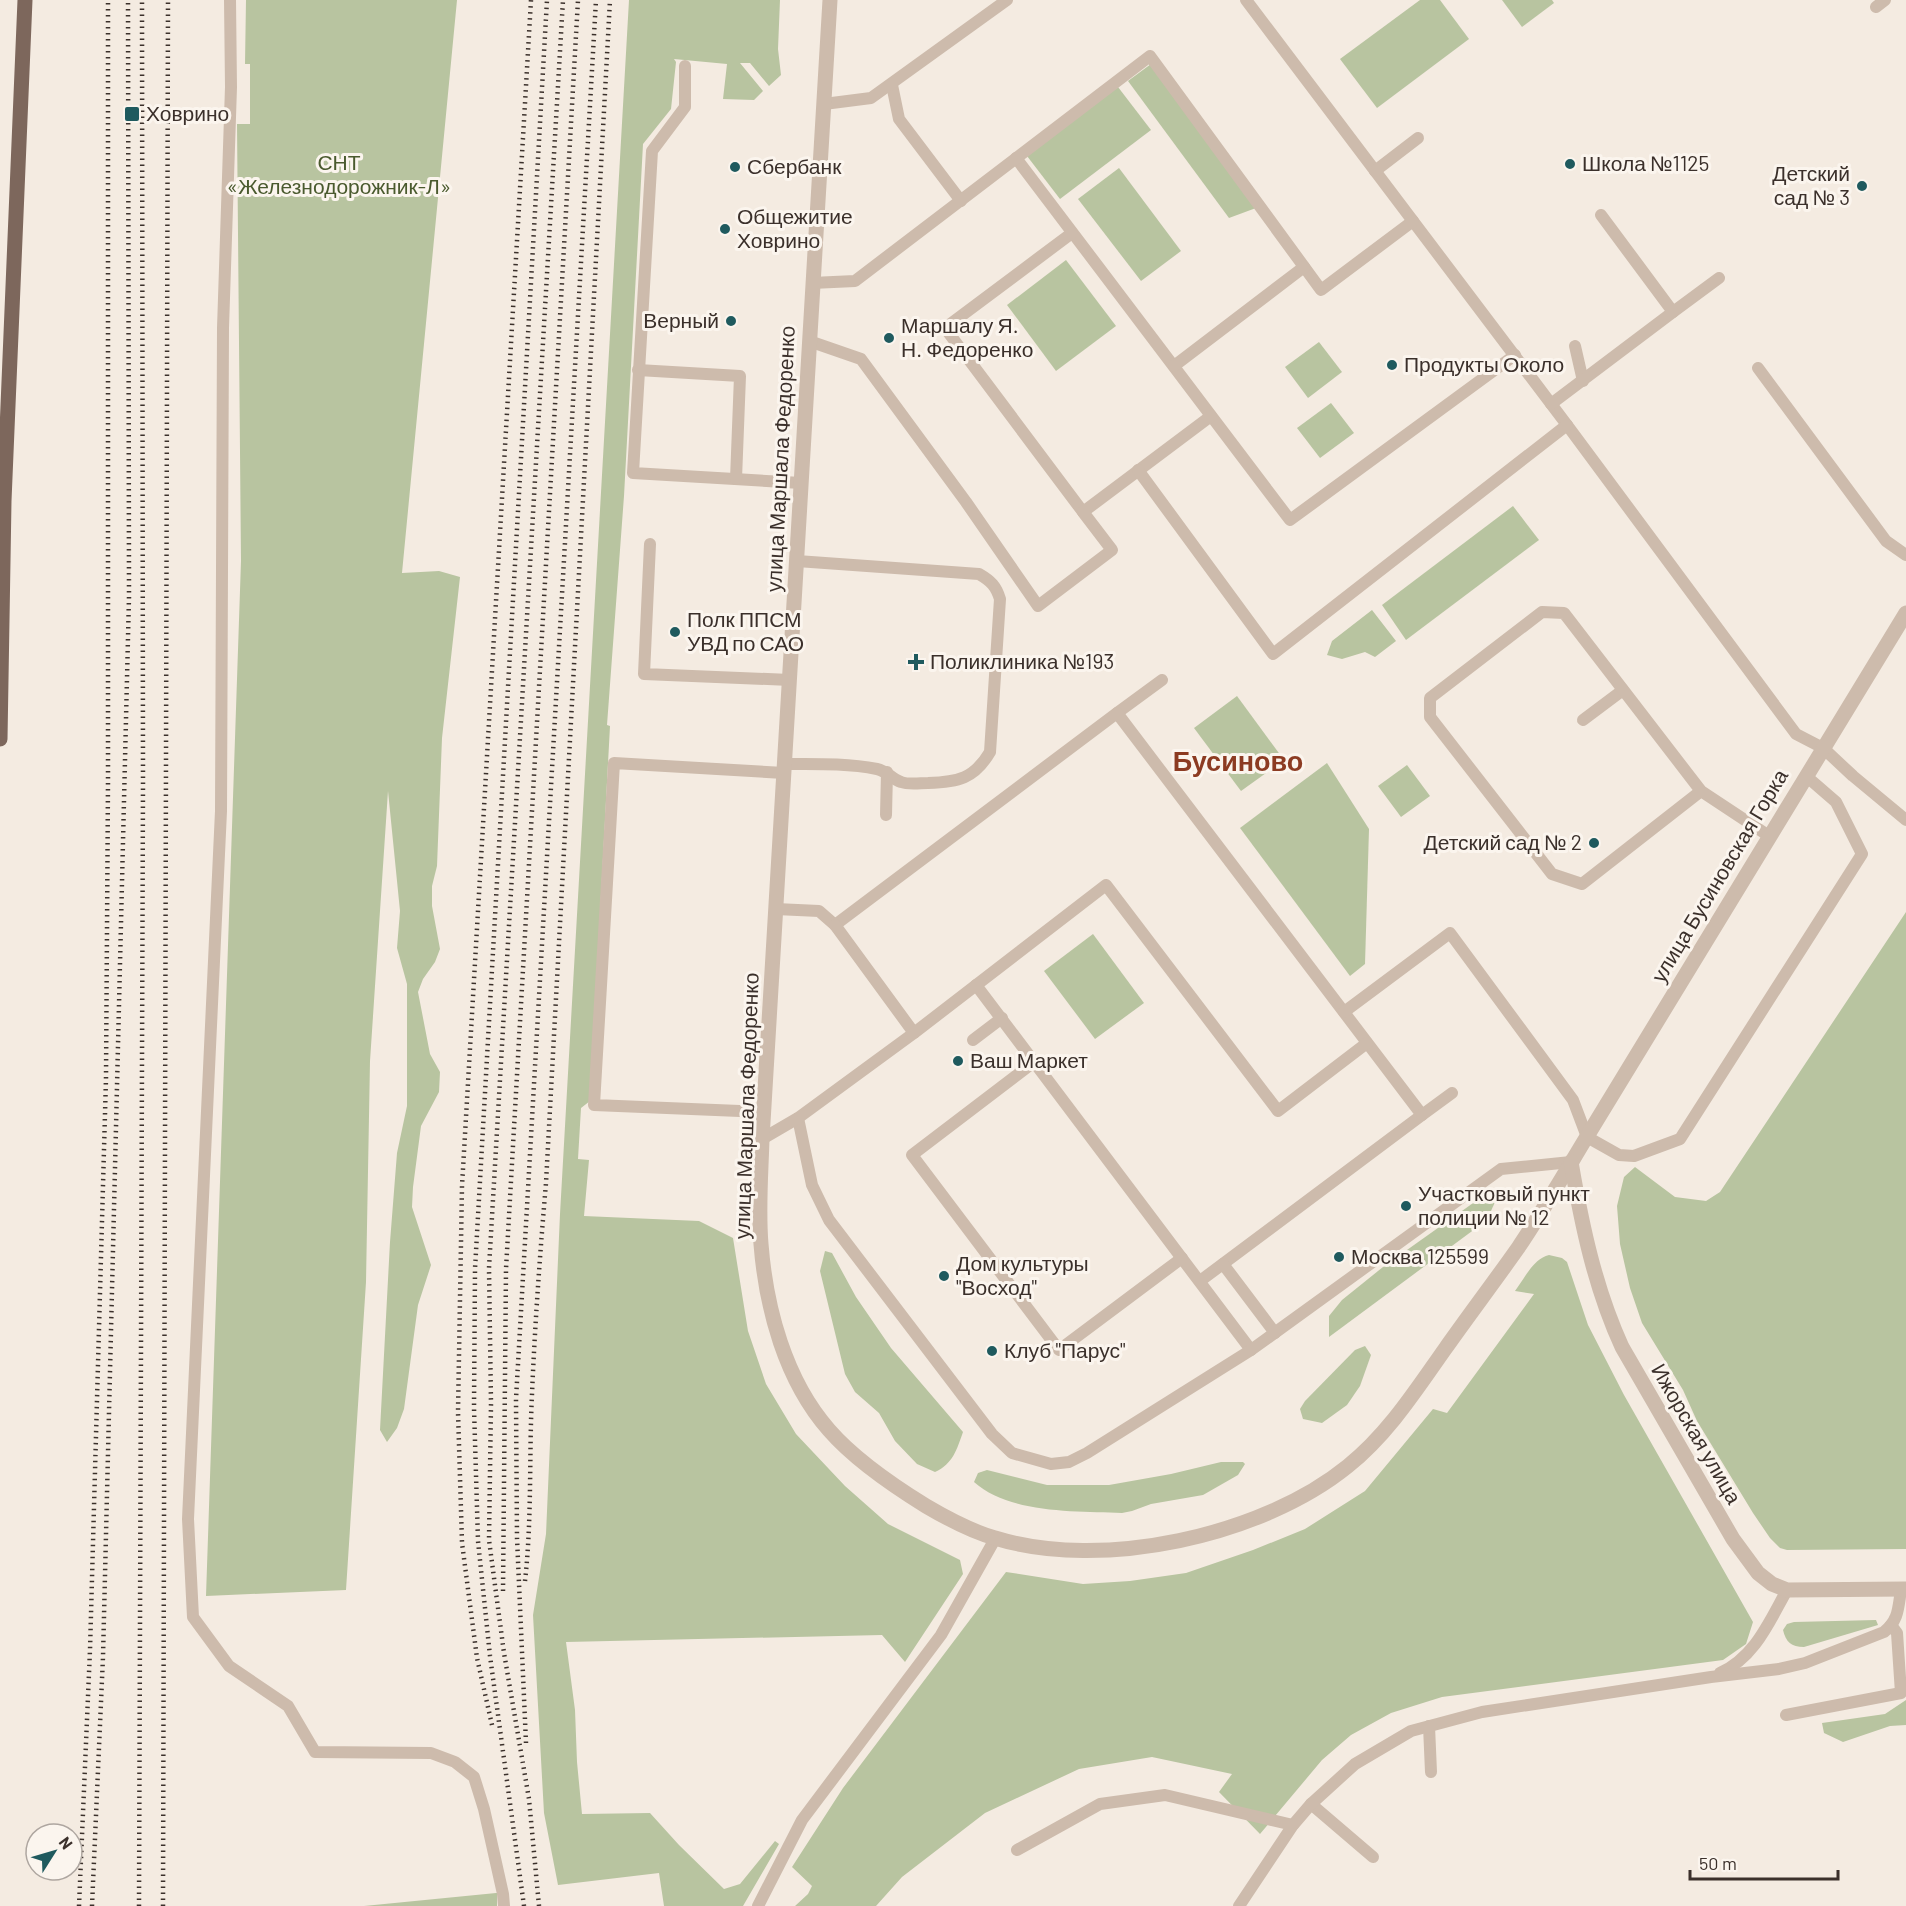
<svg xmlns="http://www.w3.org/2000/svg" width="1906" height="1906" font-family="Barlow,sans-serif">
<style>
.green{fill:#b8c4a0}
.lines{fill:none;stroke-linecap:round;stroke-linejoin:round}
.service{stroke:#cdbbac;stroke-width:12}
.tertiary{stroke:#cdbbac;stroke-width:15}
.primary{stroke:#7d675c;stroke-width:15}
.rail{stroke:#3b302b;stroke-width:4.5;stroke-dasharray:1.5 4.5;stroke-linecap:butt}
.poi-dot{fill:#1f5a5e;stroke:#fbf5ee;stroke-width:2}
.labels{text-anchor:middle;stroke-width:6;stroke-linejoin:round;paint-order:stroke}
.poi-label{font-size:21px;fill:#3b302b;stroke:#fbf5ee;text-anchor:start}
.park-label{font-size:21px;fill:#4a5a2e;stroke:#fbf5ee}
.street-label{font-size:21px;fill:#3b302b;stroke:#fbf5ee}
.district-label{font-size:27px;font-weight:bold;fill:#8c3b22;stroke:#fbf5ee}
</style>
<rect width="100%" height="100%" fill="#f4ebe1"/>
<g class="green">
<polygon points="246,0 457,0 402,573 439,571 460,577 442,738 437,866 432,886 432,906 440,949 435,962 423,979 418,992 430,1054 440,1072 439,1092 421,1126 413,1187 412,1207 431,1265 418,1305 404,1409 397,1428 387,1442 380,1430 390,1242 397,1153 407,1106 407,984 397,948 400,911 388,791 370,1061 366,1282 346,1590 206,1596 241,561 237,124 250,124 250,64 245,64"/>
<polygon points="629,0 780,0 778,49 781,75 769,86 750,63 740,63 763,91 754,100 723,99 727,64 674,59 676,62 671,109 643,144 624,496 607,725 610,726 590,1101 581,1108 578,1159 589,1160 584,1216 699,1221 733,1238 748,1331 766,1384 796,1434 845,1486 888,1524 960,1560 963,1574 905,1662 882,1635 566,1642 575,1710 577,1762 582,1814 650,1813 679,1845 724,1889 740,1884 775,1841 779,1844 743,1906 664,1906 659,1873 558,1885 544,1813 533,1615 546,1534 560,1214"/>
<polygon points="1420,0 1440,0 1469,39 1377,108 1340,59"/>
<polygon points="1502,0 1552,0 1554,3 1522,27"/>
<polygon points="1151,64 1256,208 1229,218 1128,81"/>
<polygon points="1118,87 1151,130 1060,199 1027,156"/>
<polygon points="1119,168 1181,251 1141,281 1078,199"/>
<polygon points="1066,260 1116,326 1056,371 1007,305"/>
<polygon points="1319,342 1342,372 1308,398 1285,367"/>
<polygon points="1331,403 1354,433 1320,458 1297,428"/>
<polygon points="1513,506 1539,540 1406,640 1382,605"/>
<polygon points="1372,610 1396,641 1375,657 1365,652 1342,659 1327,655 1332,641"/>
<polygon points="1237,696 1284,760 1241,791 1194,728"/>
<polygon points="1327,763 1369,829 1365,964 1350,976 1240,828"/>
<polygon points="1407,765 1430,796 1401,817 1378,786"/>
<polygon points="1906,912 1906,1549 1787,1550 1780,1548 1770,1538 1753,1513 1697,1421 1683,1390 1642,1323 1630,1288 1620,1244 1617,1206 1624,1177 1635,1167 1675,1197 1706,1201 1720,1192"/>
<polygon points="1093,934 1144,1003 1095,1039 1044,971"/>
<polygon points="1493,1192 1495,1202 1487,1220 1329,1337 1329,1316 1342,1300 1383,1267 1483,1196"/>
<path d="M825,1251L832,1253L856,1297L891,1348L963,1432C957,1449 953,1464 935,1472L917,1464L895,1441L879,1413L855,1392L845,1374L820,1271Z"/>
<path d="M1549,1255L1562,1258L1567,1262L1588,1325L1624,1395L1753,1622L1746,1644L1723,1660L1442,1697L1391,1713L1351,1735L1322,1760L1260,1834L1219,1792L1232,1774L1152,1757L1079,1769L985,1813L902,1877L876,1906H795L808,1894L812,1886L792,1867L843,1788L1006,1572L1083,1584L1130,1581L1186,1573L1253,1550L1305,1529L1365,1491L1433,1409L1447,1413L1534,1294L1515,1291C1525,1278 1533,1259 1549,1255Z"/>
<polygon points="1365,1346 1371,1355 1360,1386 1347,1405 1322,1423 1303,1419 1300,1409 1305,1401 1355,1350"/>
<path d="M1221,1462H1243L1245,1464L1238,1475L1203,1495L1151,1504L1132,1511L1122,1513C1076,1511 1010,1514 974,1482L978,1473L987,1470L1047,1485H1109L1171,1474Z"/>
<path d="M1876,1620L1878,1625L1804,1647C1791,1647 1786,1642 1783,1630L1787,1624L1794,1622Z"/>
<polygon points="1906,1700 1906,1725 1890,1726 1843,1742 1824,1733 1822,1723 1885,1714"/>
<polygon points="497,1893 497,1906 364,1906 496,1893"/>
</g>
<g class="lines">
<g class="service">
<polyline points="230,0 231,87 223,328 221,811 188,1519 193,1617 229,1666 288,1706 315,1752 431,1753 455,1762 474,1777 484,1809 503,1894 504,1906"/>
<polyline points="1246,0 1567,425 1796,734 1823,748 1853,776 1906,820"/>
<polyline points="1876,7 1885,0"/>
<polyline points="685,66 685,107 652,151 633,473 801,483"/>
<polyline points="892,85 899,119 961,201"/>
<polyline points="824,104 871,98 1007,0"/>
<polyline points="1016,158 1290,520 1515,355"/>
<polyline points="1375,171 1418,138"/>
<polyline points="1072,233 945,328 1083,512 1211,416"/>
<polyline points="812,283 855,281 1150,56 1321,290 1413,221"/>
<polyline points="1673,312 1719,278"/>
<polyline points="809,341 861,359 966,502 1038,606 1112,550 1083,512"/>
<polyline points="1575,346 1583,381"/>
<polyline points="1174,366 1304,267"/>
<polyline points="1758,368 1886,541 1906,555"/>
<polyline points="638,370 740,376 736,479"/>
<polyline points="1551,404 1673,312 1601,215"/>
<polyline points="1138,470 1273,654 1567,425"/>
<polyline points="650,544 644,674 790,680"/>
<polyline points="1117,713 1162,680"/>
<polyline points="1583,720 1623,690"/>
<path d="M785,764C816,764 847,763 877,769C887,771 892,779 901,782C909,785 920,783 928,783C958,782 974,779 990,752L1000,599C996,586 991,581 979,574L797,561"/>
<polyline points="1701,791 1582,884 1552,874 1430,717 1430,698 1542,612 1564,613 1701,791 1769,836"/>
<polyline points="886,815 887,772"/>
<polyline points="776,909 819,911 835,925 1117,713 1422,1115 1200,1281"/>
<polyline points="835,925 914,1033"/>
<polyline points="976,985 1251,1350"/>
<polyline points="1344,1012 1450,933 1573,1100 1587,1137 1619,1155 1634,1156 1680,1139 1862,854 1836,802 1806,776"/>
<polyline points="973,1040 1002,1018"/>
<polyline points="1034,1062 912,1155 1059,1350 1182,1258"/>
<polyline points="764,1112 594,1105 614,763 784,773"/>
<polyline points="1422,1115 1452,1093"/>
<polyline points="798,1118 812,1185 829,1220 992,1434 1012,1453 1051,1464 1069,1462 1087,1453 1251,1350 1501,1169 1571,1162"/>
<polyline points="762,1139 798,1118 914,1033 1106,885 1278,1111 1367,1043"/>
<polyline points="1223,1264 1275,1333"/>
<path d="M1720,1673C1755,1657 1769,1622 1787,1590"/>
<polyline points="1786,1715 1901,1693 1897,1633 1891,1625"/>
<polyline points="1429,1726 1431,1772"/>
<polyline points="1311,1804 1373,1857"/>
<polyline points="1017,1850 1100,1804 1165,1795 1293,1825"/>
<polyline points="758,1906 802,1820 941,1635 995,1539"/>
<path d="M1239,1906L1293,1825L1311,1804L1355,1764L1411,1731L1482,1712L1711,1677L1779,1669L1805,1663L1884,1632C1899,1620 1898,1608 1901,1590"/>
</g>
<g class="tertiary">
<path d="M830,0L762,1139C761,1174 758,1209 761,1244C766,1308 785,1380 829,1430C855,1460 892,1485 926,1506C948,1519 970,1531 995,1538C1102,1571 1262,1536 1348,1466C1388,1434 1416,1390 1445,1349C1469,1315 1494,1282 1518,1248C1541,1214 1562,1178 1583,1143C1691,966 1798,789 1906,613"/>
<path d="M1571,1162C1582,1226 1595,1288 1622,1347L1733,1539L1758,1573L1772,1584L1787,1590L1906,1589"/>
</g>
<polyline class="primary" points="0,739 4,501 25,0"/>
<g class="rail">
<path d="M525,1581C532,1519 529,1456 532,1394C535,1323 540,1253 546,1183L610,0"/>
<polyline points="503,1591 506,1269 578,0"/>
<polyline points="492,1725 477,1658 462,1543 458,1412 462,1186 531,0"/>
<polyline points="526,1743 517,1538 516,1399 596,0"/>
<polyline points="79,1906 90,1650 106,1078 108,781 108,0"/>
<polyline points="92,1906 103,1657 129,597 128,0"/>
<polyline points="139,1906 143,783 142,0"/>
<polyline points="163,1906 168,0"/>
<polyline points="524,1906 490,1656 478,1541 474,1408 475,1269 547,0"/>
<polyline points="539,1906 529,1799 504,1653 489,1540 491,1404 489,1268 563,0"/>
</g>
</g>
<g class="poi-dot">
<rect x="124" y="106" width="16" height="16" rx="3"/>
<circle cx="1570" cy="164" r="6"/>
<circle cx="735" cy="167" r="6"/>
<circle cx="1862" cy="186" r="6"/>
<circle cx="725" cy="229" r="6"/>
<circle cx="731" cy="321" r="6"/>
<circle cx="889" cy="338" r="6"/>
<circle cx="1392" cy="365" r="6"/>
<circle cx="675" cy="632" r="6"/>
<path d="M913 653h6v6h6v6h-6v6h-6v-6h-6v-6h6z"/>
<circle cx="1594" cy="843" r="6"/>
<circle cx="958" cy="1061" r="6"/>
<circle cx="1406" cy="1206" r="6"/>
<circle cx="1339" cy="1257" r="6"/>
<circle cx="944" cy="1276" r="6"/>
<circle cx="992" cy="1351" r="6"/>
</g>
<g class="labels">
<g class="poi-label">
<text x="146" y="121">Ховрино</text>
<text x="1582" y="171">Школа №1125</text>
<text x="747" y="174">Сбербанк</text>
<text x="1850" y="181" text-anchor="end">Детский<tspan x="1850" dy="24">сад № 3</tspan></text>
<text x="737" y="224">Общежитие<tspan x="737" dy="24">Ховрино</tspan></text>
<text x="719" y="328" text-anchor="end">Верный</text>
<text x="901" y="333">Маршалу Я.<tspan x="901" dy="24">Н. Федоренко</tspan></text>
<text x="1404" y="372">Продукты Около</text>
<text x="687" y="627">Полк ППСМ<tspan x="687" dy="24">УВД по САО</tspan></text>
<text x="930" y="669">Поликлиника №193</text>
<text x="1582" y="850" text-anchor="end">Детский сад № 2</text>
<text x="970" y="1068">Ваш Маркет</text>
<text x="1418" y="1201">Участковый пункт<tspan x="1418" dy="24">полиции № 12</tspan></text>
<text x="1351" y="1264">Москва 125599</text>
<text x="956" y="1271">Дом культуры<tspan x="956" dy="24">"Восход"</tspan></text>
<text x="1004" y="1358">Клуб "Парус"</text>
</g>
<g class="park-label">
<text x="339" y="170">СНТ<tspan x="339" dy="24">«Железнодорожник-Л»</tspan></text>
</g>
<g class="street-label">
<text transform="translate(781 459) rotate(-87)" y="7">улица Маршала Федоренко</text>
<text transform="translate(1720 876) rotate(-59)" y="7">улица Бусиновская Горка</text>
<text transform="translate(747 1106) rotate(-88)" y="7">улица Маршала Федоренко</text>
<text transform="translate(1696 1434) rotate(60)" y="7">Ижорская улица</text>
</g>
<g class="district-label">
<text x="1238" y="771">Бусиново</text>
</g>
</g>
<g transform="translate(54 1852) rotate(53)"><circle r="28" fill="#fbf5ee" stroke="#aea6a0" stroke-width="1.5"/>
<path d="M0-4.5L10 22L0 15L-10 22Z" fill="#1f5a5e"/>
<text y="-9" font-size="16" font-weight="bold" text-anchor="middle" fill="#3b302b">N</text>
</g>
<path d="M1690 1870v9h148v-9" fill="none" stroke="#3b302b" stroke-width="3"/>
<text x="1699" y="1870" font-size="18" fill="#3b302b" stroke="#fbf5ee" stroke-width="4.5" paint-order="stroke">50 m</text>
</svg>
